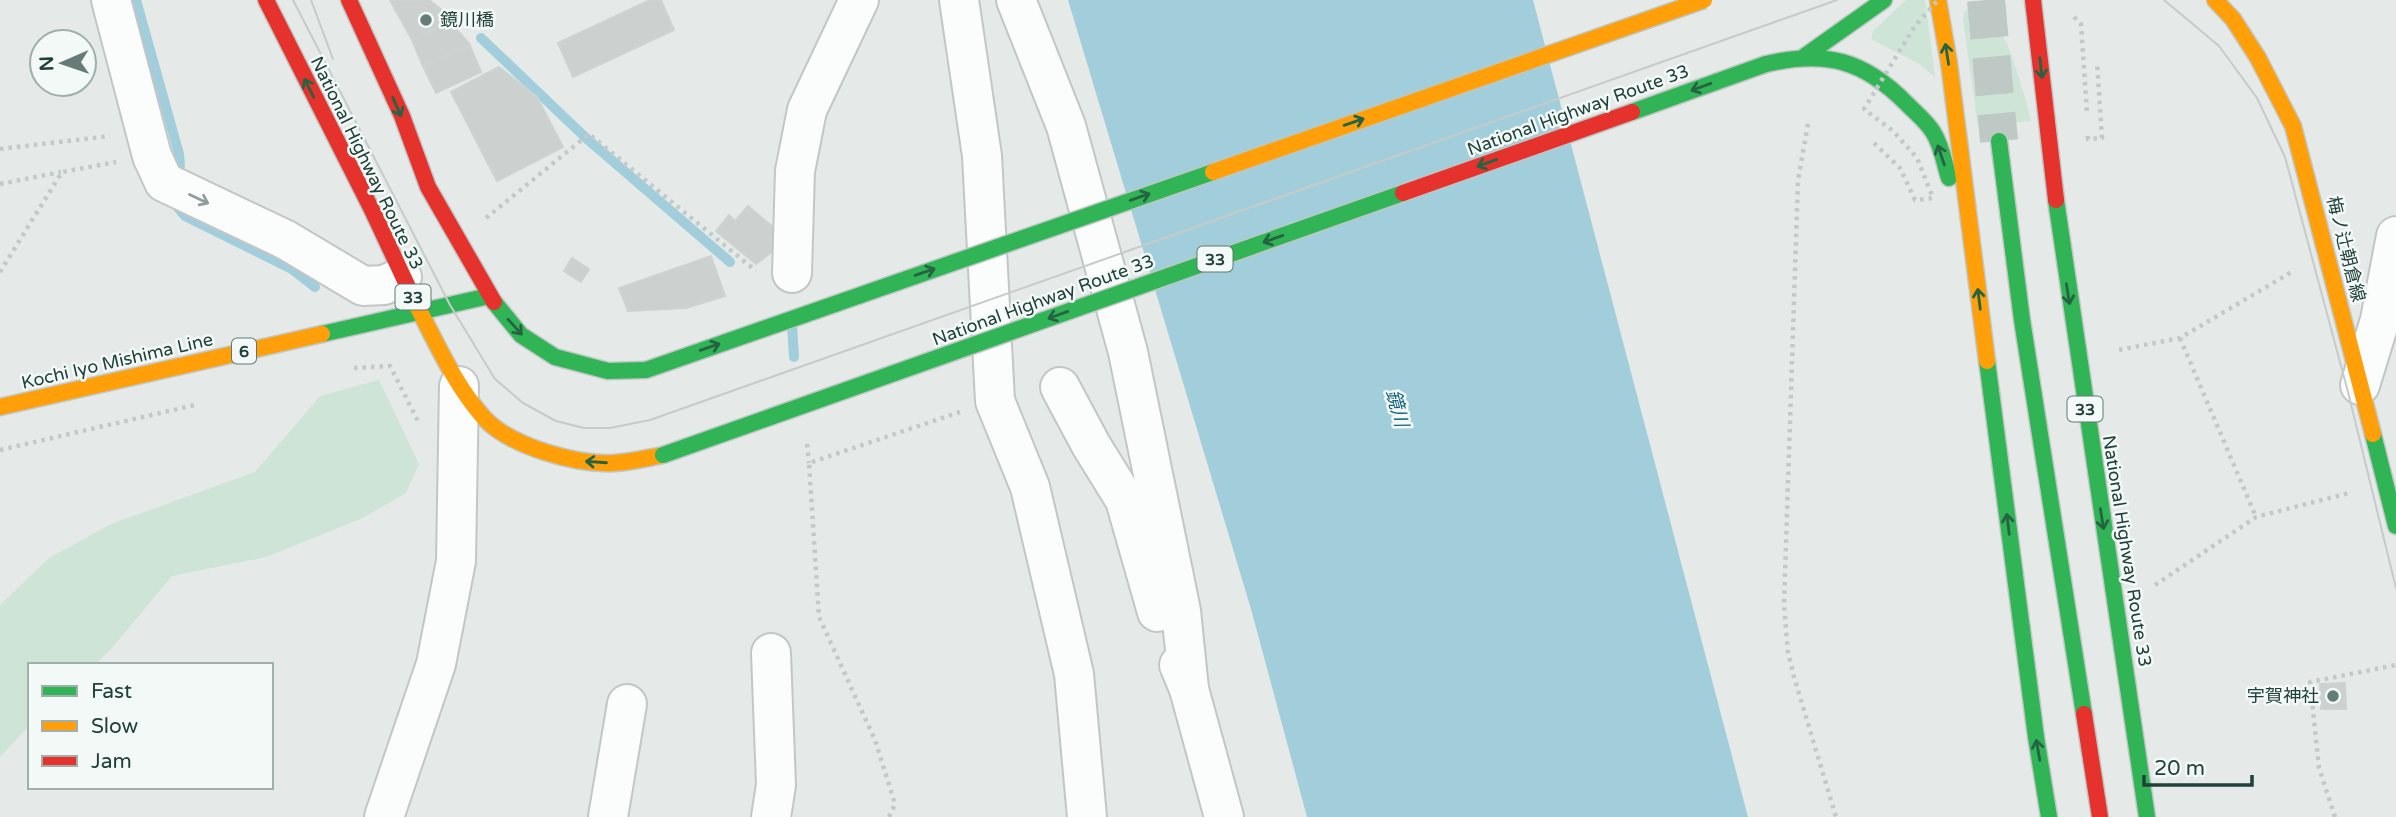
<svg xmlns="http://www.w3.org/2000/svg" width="2396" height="817" font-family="'Varela Round','Noto Sans JP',sans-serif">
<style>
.green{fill:#cde4d6}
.water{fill:#a2cedb}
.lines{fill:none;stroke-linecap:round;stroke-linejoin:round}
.stream{stroke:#a2cedb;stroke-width:10}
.building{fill:#ccd1cf;stroke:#cdd3d1;stroke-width:2}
.secondary-tunnel{stroke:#bec8c5;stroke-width:38;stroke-dasharray:38 19;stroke-linecap:butt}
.street-casing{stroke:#c2c7c5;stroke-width:42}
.fast-casing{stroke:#c0c8c6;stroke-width:19}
.slow-casing{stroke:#c0c8c6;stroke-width:19}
.jam-casing{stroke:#c0c8c6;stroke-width:19}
.path{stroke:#c1cac8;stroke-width:4.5;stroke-dasharray:3.5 5;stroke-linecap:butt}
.street{stroke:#fbfcfc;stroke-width:38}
.fast{stroke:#30b455;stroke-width:16}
.slow{stroke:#ff9f0a;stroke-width:16}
.jam{stroke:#e5322d;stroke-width:16}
.tram{stroke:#c6cbca;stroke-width:2}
.fast-bridge-casing{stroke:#bcc7c4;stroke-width:19;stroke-linecap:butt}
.slow-bridge-casing{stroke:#bcc7c4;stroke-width:19;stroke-linecap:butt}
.jam-bridge-casing{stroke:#bcc7c4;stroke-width:19;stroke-linecap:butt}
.path-bridge{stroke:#c1cac8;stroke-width:4.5;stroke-dasharray:3.5 5;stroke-linecap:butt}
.fast-bridge{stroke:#30b455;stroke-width:16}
.slow-bridge{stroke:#ff9f0a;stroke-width:16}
.jam-bridge{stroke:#e5322d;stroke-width:16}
.oneway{stroke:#256342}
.oneway2{stroke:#8e9e9b}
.poi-dot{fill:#657c77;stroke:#f3f9f7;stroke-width:2.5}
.labels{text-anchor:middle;stroke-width:5;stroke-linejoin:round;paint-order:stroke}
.shield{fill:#f3f9f7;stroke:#5f7873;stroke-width:2}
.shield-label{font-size:16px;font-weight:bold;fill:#20403a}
.poi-label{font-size:18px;fill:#20403a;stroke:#f3f9f7;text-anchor:start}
.street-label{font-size:18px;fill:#20403a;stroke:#f3f9f7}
.water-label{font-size:19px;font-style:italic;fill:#166480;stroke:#f3f9f7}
</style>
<rect width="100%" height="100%" fill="#e5eae8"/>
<g class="green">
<polygon points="1906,0 1925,0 1935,77 1919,64 1871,39 1873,31"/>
<path d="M1973,4L1992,11C2010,47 2022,83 2031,121L1978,126L1963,20L1964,12Z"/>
<polygon points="379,380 419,464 406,493 363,518 266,557 172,576 112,648 95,665 30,665 30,725 0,757 0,605 49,558 111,524 255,472 320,396"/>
</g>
<polygon class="water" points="1068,0 1533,0 1748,817 1307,817 1251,609"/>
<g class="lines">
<g class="stream">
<polyline points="136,0 179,154 180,166"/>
<polyline points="481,38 586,138 730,262"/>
<polyline points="175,204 185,216 292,269 315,287"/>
<polyline points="792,325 794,357"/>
</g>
</g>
<g class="building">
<polygon points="390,0 429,0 452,18 450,22 412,40"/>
<polygon points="650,0 661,0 674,30 573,77 558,43"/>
<polygon points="450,22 470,45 423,66 412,40"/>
<polygon points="470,46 481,72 436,93 423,66"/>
<polygon points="499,67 537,97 563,147 497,181 451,92"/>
<polygon points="748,206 780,233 777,248 756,264 716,231 729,215 735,221"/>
<polygon points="711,256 725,296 686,308 628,311 619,288"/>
<polygon points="572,258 589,269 581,282 564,271"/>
<polygon points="2345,683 2346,709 2321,709 2320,684"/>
</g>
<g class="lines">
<polyline class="secondary-tunnel" points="1986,0 1999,141"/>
<g class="street-casing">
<g id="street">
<polyline points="111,0 152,156 164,182 286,240 363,286 384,285 402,277"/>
<polyline points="959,0 982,156 995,401 1030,487 1074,674 1087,817"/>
<polyline points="1016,0 1066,126 1128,352 1181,611 1189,689"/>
<polyline points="792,273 795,171 807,110 859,0"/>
<polyline points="2360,385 2380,320 2396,236"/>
<polyline points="1060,387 1091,445 1125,500 1157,612"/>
<polyline points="1179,665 1189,689 1224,817"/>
<polyline points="384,817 436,664 456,561 459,386"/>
<polyline points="608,817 627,704"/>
<polyline points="771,817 776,785 771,653"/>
</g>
</g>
<g class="fast-casing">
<g id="fast">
<polyline points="1805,56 1884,0"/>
<path d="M1766,64C1826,50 1864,60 1907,104C1916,113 1927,122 1933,132C1942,146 1944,163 1949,178"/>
<polyline points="1999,141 2022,320 2084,714"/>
<polyline points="2056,200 2147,817"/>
<polyline points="494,302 521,335 555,357 608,371 646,370"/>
<polyline points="322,334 489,296"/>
<polyline points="1987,361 2036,737 2049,817"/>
<polyline points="2373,434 2396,526"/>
</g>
</g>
<g class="slow-casing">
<g id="slow">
<polyline points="1938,0 1949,63 1987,361"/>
<polyline points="2215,0 2233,19 2258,58 2293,126 2373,434"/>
<path d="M415,302C436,342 454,384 484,418C511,447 577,465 615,463C631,462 647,458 663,455"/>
<polyline points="0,407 322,334"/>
</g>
</g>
<g class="jam-casing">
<g id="jam">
<polyline points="266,0 373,212 415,302"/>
<polyline points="349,0 402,116 428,187 494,302"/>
<polyline points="2033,0 2056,200"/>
<polyline points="2084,714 2100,817"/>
</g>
</g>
<g class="path">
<polyline points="2074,17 2081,24 2087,113"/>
<polyline points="1808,124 1798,180 1784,605 1788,652 1794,677 1836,817"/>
<polyline points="2088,136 2088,139 2102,138 2097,62"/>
<polyline points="0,149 110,136"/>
<polyline points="0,184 61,172"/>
<polyline points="486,218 589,134 756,271"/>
<polyline points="0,272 62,172 116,162"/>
<polyline points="2180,338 2256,517"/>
<polyline points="2119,350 2180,338 2295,270"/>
<polyline points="354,368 390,366 419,423"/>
<polyline points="807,444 809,463"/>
<polyline points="0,450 195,405"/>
<polyline points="2155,585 2256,517 2349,493"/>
<polyline points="889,817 895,804 875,740 819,617 809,463 960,412"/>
<polyline points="2335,817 2319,768 2310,682 2396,665"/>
</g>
<use href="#street" class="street"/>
<use href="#fast" class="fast"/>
<use href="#slow" class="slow"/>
<use href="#jam" class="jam"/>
<g class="tram">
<polyline points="293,0 450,305 495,379 523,403 556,421 584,428 610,428 650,420 1837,0"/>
<polyline points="311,0 333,59"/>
<polyline points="2164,0 2219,46 2257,98 2285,157 2348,392 2396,588"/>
</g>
<g class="fast-bridge-casing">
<g id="fast-bridge">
<polyline points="1632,112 1766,64"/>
<polyline points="646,370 1213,172"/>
<polyline points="663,455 1403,193"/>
</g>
</g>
<g class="slow-bridge-casing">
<polyline id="slow-bridge" points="1213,172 1704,0"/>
</g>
<g class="jam-bridge-casing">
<polyline id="jam-bridge" points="1403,193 1632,112"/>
</g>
<polyline class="path-bridge" points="1874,143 1900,168 1915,200 1933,198 1917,158 1893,131 1864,109 1915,26 1938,0"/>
<use href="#fast-bridge" class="fast-bridge"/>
<use href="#slow-bridge" class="slow-bridge"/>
<use href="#jam-bridge" class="jam-bridge"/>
</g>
<defs><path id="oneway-shaft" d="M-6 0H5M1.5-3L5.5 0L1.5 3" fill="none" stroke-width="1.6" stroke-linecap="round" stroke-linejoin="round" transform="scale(1.75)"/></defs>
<g class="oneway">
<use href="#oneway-shaft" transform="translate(1947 54) rotate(-99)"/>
<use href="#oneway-shaft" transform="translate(2041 68) rotate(84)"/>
<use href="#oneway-shaft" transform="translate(1701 87) rotate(160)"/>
<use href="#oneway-shaft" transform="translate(309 88) rotate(-117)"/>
<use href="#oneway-shaft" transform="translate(397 107) rotate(66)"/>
<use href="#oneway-shaft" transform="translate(1354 122) rotate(-19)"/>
<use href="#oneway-shaft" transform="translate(1941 155) rotate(-109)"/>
<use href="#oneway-shaft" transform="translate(1487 163) rotate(160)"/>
<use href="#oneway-shaft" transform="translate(1140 197) rotate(-19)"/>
<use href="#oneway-shaft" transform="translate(1273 239) rotate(160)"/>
<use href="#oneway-shaft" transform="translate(925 272) rotate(-19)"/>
<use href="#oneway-shaft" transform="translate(2068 294) rotate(81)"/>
<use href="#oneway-shaft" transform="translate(1979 299) rotate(-97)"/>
<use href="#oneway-shaft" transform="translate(1058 315) rotate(160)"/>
<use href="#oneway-shaft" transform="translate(515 327) rotate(48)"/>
<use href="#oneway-shaft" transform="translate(710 347) rotate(-19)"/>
<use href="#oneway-shaft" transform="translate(596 462) rotate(-176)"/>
<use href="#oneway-shaft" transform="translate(2102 519) rotate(81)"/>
<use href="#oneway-shaft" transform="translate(2008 524) rotate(-97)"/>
<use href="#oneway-shaft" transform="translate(2038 750) rotate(-100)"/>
</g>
<use class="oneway2" href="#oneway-shaft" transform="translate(199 199) rotate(25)"/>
<g class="poi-dot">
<circle cx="426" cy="20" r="7"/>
<circle cx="2333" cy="696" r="7"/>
</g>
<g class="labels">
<g class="shield">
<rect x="1197.5" y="246.5" width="35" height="25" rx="5"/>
<rect x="395.5" y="284.5" width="35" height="25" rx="5"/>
<rect x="232" y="338.5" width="24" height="25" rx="5"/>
<rect x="2067.5" y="396.5" width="35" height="25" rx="5"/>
</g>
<g class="shield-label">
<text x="1215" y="265">33</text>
<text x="413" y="303">33</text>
<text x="244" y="357">6</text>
<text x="2085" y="415">33</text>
</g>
<g class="poi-label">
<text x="440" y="26">鏡川橋</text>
<text x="2319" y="702" text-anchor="end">宇賀神社</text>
</g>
<g class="street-label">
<text transform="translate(1578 110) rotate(-20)" y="6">National Highway Route 33</text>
<text transform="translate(367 163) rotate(64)" y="6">National Highway Route 33</text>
<text transform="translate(2346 249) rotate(76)" y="6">梅ノ辻朝倉線</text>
<text transform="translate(1043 300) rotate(-20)" y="6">National Highway Route 33</text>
<text transform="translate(117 361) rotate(-13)" y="6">Kochi Iyo Mishima Line</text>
<text transform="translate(2127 551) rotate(81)" y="6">National Highway Route 33</text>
</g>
<g class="water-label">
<text transform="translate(1398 408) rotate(75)" y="7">鏡川</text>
</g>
</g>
<rect x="28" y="663" width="245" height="126" fill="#f3f9f7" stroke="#9fafab" stroke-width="2"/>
<rect x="42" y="686" width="35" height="10" fill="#30b455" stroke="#9fafab" stroke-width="2"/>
<text x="91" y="698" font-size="21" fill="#20403a">Fast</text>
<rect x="42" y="721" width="35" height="10" fill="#ff9f0a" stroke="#9fafab" stroke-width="2"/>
<text x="91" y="733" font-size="21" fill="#20403a">Slow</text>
<rect x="42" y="756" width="35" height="10" fill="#e5322d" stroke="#9fafab" stroke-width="2"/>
<text x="91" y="768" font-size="21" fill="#20403a">Jam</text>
<g transform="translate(63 63) rotate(268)"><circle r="33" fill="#f3f9f7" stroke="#9fafab" stroke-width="2"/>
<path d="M0-5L12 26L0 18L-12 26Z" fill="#657c77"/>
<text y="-10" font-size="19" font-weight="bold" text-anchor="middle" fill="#20403a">N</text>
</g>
<path d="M2144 775v10h108v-10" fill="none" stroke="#20403a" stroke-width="3.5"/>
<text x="2154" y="775" font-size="21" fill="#20403a" stroke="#f3f9f7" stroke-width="5" paint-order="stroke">20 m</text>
</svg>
